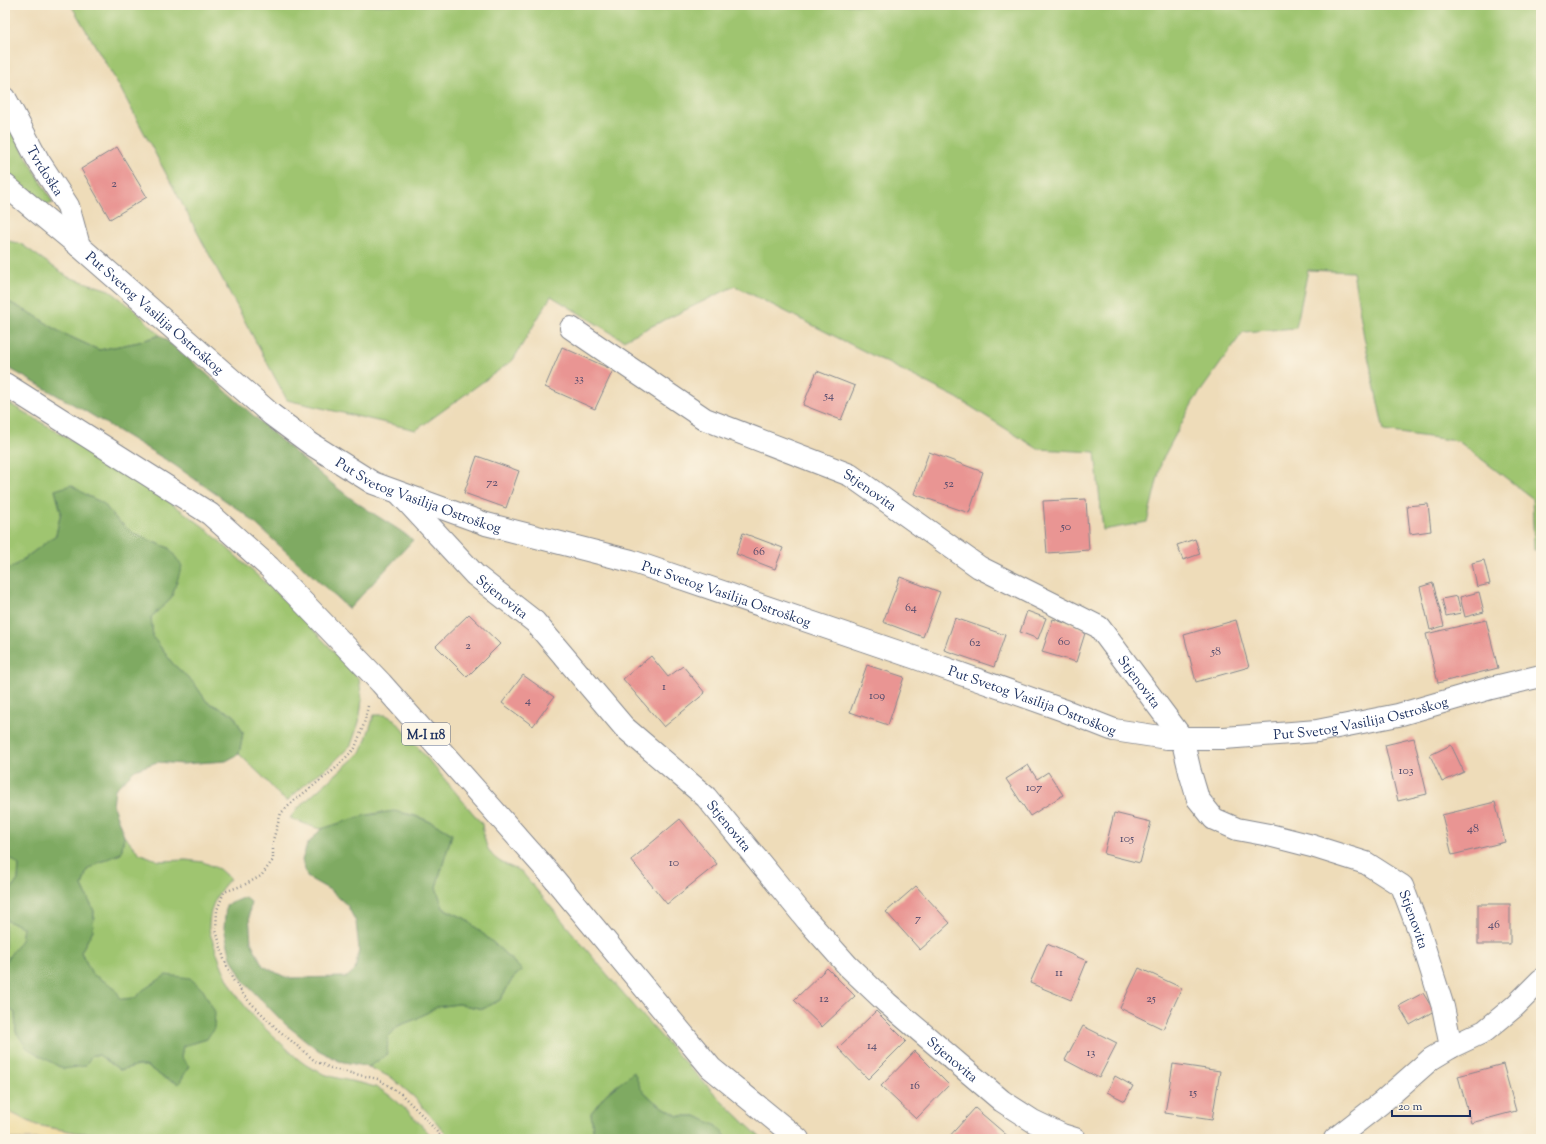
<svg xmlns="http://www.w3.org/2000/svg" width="1546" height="1144" font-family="'Sorts Mill Goudy',serif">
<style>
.green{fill:#9fc570;stroke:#5d7a67}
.forest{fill:#7faa62;stroke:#4d6c60}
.sand{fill:#eeda9e;stroke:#84847e}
.building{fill:#e99593}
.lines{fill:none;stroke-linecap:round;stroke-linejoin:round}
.minor-casing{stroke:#84868c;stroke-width:24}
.major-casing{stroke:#84868c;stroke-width:24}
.path{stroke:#84868c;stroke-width:2.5;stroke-dasharray:1 3;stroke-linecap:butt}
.minor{stroke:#fff;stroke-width:22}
.major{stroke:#fff;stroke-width:22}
.labels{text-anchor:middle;stroke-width:4;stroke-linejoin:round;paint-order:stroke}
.number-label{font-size:12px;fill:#4e486b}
.shield{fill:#fcf5e5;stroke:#5e6a86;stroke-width:1}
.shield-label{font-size:13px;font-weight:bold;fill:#1b2f5e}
.street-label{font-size:14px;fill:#1b2f5e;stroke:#fcf5e5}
</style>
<rect width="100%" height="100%" fill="#fcf5e5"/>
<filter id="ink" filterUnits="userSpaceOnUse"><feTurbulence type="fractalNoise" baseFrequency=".025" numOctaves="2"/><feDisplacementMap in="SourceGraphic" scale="8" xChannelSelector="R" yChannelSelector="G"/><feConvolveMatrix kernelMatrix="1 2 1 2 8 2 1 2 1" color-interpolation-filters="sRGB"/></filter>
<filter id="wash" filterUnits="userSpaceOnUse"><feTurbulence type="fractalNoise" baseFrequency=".012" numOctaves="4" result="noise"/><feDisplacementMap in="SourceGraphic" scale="16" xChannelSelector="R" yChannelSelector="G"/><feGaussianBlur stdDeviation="0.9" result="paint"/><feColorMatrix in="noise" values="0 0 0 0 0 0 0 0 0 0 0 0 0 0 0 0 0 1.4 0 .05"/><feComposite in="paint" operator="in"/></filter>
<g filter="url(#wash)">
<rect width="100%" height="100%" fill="#eedcb9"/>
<g class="green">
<polygon points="71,5 1541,5 1541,550 1534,550 1532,498 1458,441 1384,431 1364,337 1353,272 1308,270 1296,328 1243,332 1193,402 1162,460 1147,522 1103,530 1095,452 1038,449 957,398 735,286 623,340 551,296 513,360 416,430 287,400 117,82"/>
<polygon points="5,119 53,203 41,206 5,173"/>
<polygon points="5,240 21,244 68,277 109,290 132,308 160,335 139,342 99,350 60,332 34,315 5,300"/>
<polygon points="5,401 95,454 149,487 204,527 295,610 359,679 362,700 359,722 351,745 331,765 312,778 287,801 280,796 262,776 239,754 243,733 234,715 207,702 194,683 173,664 153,637 151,617 171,599 169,548 134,534 115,518 103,503 88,496 55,490 61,512 56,535 13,567 5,569"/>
<path d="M374,715H386L395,720L482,824C486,855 492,860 521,871C598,963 673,1058 762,1139H728L717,1126L696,1116H678L655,1102L641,1089L615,1086L605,1095L591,1113L594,1139H451L414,1097L392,1078L369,1067L387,1054L388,1037L398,1026L416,1019L437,1007L458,1004L483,1009L500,1000L513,978L522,970L498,947L466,919L443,908L436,887L452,834C419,813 395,806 357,818C348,820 329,829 322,829C316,829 296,820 290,818L298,808L362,751Z"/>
<path d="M124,836L139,853L159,861L186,860L203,862L219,869L230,879C218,891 210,906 209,924C208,931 213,941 215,947C229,992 249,1015 283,1045C291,1052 298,1060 306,1065C329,1080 350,1079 375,1087C392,1093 421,1124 434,1139H172L125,1134L78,1133L36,1125L5,1110V1005L15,1013L16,1032L53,1063L63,1069L92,1055H99L120,1070L139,1065L148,1067L164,1078L181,1057L183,1046L207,1039L143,990L135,998L121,999L102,981L92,974L81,952L93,930L94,911L82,886L87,870L98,863L121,854Z"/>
<polygon points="5,854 19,864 18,880 5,898"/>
<polygon points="5,916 7,921 23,926 22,940 5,962"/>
</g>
<g class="forest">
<path d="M5,300L34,315L60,332L99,350L139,342L160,335C213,377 261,424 312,467C329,481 346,496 365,508C381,519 398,528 413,540L349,609L246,515L173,464L85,411L5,366Z"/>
<polygon points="71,485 88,496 103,503 115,518 134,534 169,548 182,566 171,599 151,617 153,637 173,664 194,683 207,702 234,715 243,733 239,754 226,761 182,764 157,762 135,770 115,789 113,806 124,836 121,853 98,863 87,870 82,886 94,911 93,930 81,952 92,974 114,987 121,999 135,998 143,990 166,975 190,978 203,990 215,1012 214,1028 207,1039 183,1046 181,1057 189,1066 179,1084 164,1078 148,1067 139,1065 120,1070 99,1055 92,1055 85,1066 63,1069 27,1048 16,1032 15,1013 5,1005 5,962 21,940 23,927 7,921 5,916 5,898 18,880 19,865 5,854 5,569 13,567 56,535 61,512 55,490"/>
<path d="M394,811C418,816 432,821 452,834L436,887L443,908L466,919L498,947L522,970L513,978L500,1000L483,1009L458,1004L437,1007L416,1019L398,1026L388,1037L387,1054L369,1067L339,1061L318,1050L285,1024L244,982L231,958L224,928L226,905L245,897L251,902L249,914L251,942L263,966L287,978L347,977L355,970L359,949L356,922L347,905L330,890L307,877L302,860L307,845L321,829L362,816Z"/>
<polygon points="634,1072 641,1089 655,1102 678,1116 696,1116 717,1126 728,1139 594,1139 591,1113 605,1095"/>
</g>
<polygon class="sand" points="5,1110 36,1125 78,1133 125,1134 172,1139 5,1139"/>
<g id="blocks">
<g class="building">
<polygon points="117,147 147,197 110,219 81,169"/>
<polygon points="562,347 613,370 595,409 545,387"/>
<polygon points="817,371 855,386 841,420 803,405"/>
<polygon points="929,452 983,472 969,513 914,494"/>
<polygon points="477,456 519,471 506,508 464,493"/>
<polygon points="1086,499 1089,550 1047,553 1043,501"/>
<polygon points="1428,504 1431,531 1410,534 1407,506"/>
<polygon points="743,533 783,548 775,569 736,554"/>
<polygon points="1195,539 1200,554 1183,560 1177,545"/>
<polygon points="1484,560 1490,584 1477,587 1472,563"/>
<polygon points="900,577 940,592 923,637 883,622"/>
<polygon points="1433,583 1444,626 1430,630 1420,587"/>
<polygon points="1479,592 1484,612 1465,617 1460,597"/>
<polygon points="1457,596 1461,613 1446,616 1442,599"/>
<polygon points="1027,611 1046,618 1038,639 1020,632"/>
<polygon points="469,614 500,644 467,677 436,646"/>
<polygon points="955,618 1005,635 994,667 944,650"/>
<polygon points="1053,619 1086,630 1076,662 1042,652"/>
<polygon points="1236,620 1249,667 1196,682 1184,635"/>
<polygon points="1486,620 1498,668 1438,683 1426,634"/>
<polygon points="651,656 668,677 683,666 705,693 664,727 623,679"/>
<polygon points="867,665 904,677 888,725 850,712"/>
<polygon points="523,675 554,697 533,726 502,703"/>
<polygon points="1414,738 1427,794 1398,801 1385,745"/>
<polygon points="1451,745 1464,772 1442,782 1430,755"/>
<polygon points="1028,765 1037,779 1048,772 1063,795 1030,816 1006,779"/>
<polygon points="1495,802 1505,842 1452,855 1442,815"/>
<polygon points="1114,813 1151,822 1140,863 1104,854"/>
<polygon points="680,819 717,864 667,904 631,860"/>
<polygon points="916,886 950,923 920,950 886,912"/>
<rect x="1478" y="904" width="32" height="40"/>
<polygon points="1047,944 1087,961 1071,1000 1030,983"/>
<polygon points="827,968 855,996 822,1027 794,1000"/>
<polygon points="1139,968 1182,988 1163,1029 1120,1008"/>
<polygon points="1423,993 1434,1011 1410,1025 1399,1006"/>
<polygon points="876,1011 906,1041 868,1079 838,1048"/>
<polygon points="1083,1026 1117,1043 1099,1078 1065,1060"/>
<polygon points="915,1051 949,1085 916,1119 881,1086"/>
<polygon points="1173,1064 1220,1071 1212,1120 1165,1113"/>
<polygon points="1503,1064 1516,1111 1471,1123 1458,1076"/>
<polygon points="1115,1076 1133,1086 1125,1101 1107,1092"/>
<polygon points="975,1108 1010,1138 1009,1139 947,1139"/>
</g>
</g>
</g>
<g filter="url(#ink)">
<use href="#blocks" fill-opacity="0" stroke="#84868c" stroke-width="1"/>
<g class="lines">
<g class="minor-casing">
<g id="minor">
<path id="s1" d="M5,98L38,160L68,206L79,246"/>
<path id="s2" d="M5,185L79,246L272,415L311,444L373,483L486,524L631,561L916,658L1063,710L1114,730L1167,738H1224L1317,731L1398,715L1491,688L1541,676"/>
<path id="s3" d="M571,328L705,419L850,475L979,567L1099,627L1182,738L1190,772L1198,799L1214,819L1237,829L1269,835L1312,846L1366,863L1402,886L1418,928L1443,1007L1451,1047"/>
<path id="s4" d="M400,494L475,575L535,622L624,727L706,797L807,920L848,966L887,1003L1002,1101L1033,1121L1062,1135L1075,1139"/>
<polyline points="1335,1139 1381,1103 1431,1059 1451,1047 1485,1031 1515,1006 1541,980"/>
</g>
</g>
<g class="major-casing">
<polyline id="major" points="5,384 210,514 269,567 381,683 550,874 711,1068 798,1139"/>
</g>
<polyline class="path" points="368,706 364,724 355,748 335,769 296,799 281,813 273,840 273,860 261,876 244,885 224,892 217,910 216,930 224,959 233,980 247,999 276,1028 315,1061 333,1069 378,1079 401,1094 426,1119 443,1139"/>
<use href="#minor" class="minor"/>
<use href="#major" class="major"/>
</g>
</g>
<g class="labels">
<g class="number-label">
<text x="114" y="187">2</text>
<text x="579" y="382">33</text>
<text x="829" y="399">54</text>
<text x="492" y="486">72</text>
<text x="949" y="487">52</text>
<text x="1066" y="530">50</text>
<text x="759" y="555">66</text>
<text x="911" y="611">64</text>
<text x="1064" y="645">60</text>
<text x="975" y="646">62</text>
<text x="468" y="649">2</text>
<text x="1216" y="655">58</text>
<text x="664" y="690">1</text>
<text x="877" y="699">109</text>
<text x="528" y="704">4</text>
<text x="1406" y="774">103</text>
<text x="1034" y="791">107</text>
<text x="1473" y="832">48</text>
<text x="1127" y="842">105</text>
<text x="674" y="866">10</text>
<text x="918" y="922">7</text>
<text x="1494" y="928">46</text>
<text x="1059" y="976">11</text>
<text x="824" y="1002">12</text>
<text x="1151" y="1002">25</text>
<text x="872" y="1049">14</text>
<text x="1091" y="1056">13</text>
<text x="915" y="1089">16</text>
<text x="1193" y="1096">15</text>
</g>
<rect class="shield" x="402" y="723" width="48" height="22" rx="3"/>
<g class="shield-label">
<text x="426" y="739">M-I 118</text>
</g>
<g class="street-label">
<text dy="5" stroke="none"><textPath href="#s1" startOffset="83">Tvrdoška</textPath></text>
<text dy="5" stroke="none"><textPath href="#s2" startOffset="197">Put Svetog Vasilija Ostroškog</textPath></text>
<text dy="5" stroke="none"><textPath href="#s3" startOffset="342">Stjenovita</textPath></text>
<text dy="5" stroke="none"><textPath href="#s2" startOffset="521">Put Svetog Vasilija Ostroškog</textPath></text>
<text dy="5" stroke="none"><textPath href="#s2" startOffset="845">Put Svetog Vasilija Ostroškog</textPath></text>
<text dy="5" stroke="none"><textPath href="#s4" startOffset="145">Stjenovita</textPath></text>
<text dy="5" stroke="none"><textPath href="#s3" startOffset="678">Stjenovita</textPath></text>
<text dy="5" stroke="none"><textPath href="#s2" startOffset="1169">Put Svetog Vasilija Ostroškog</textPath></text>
<text dy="5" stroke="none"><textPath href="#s2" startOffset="1505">Put Svetog Vasilija Ostroškog</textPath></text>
<text dy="5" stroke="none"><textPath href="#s4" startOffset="469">Stjenovita</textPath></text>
<text dy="5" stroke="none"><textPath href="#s3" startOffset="1074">Stjenovita</textPath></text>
<text dy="5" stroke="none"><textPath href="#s4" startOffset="793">Stjenovita</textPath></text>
</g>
</g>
<rect width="1546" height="1144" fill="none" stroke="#fcf5e5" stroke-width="20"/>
<path d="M1392 1110v6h78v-6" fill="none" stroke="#1b2f5e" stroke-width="2"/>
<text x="1398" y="1110" font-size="12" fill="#1b2f5e" stroke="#fcf5e5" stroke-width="3" paint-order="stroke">20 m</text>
</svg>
